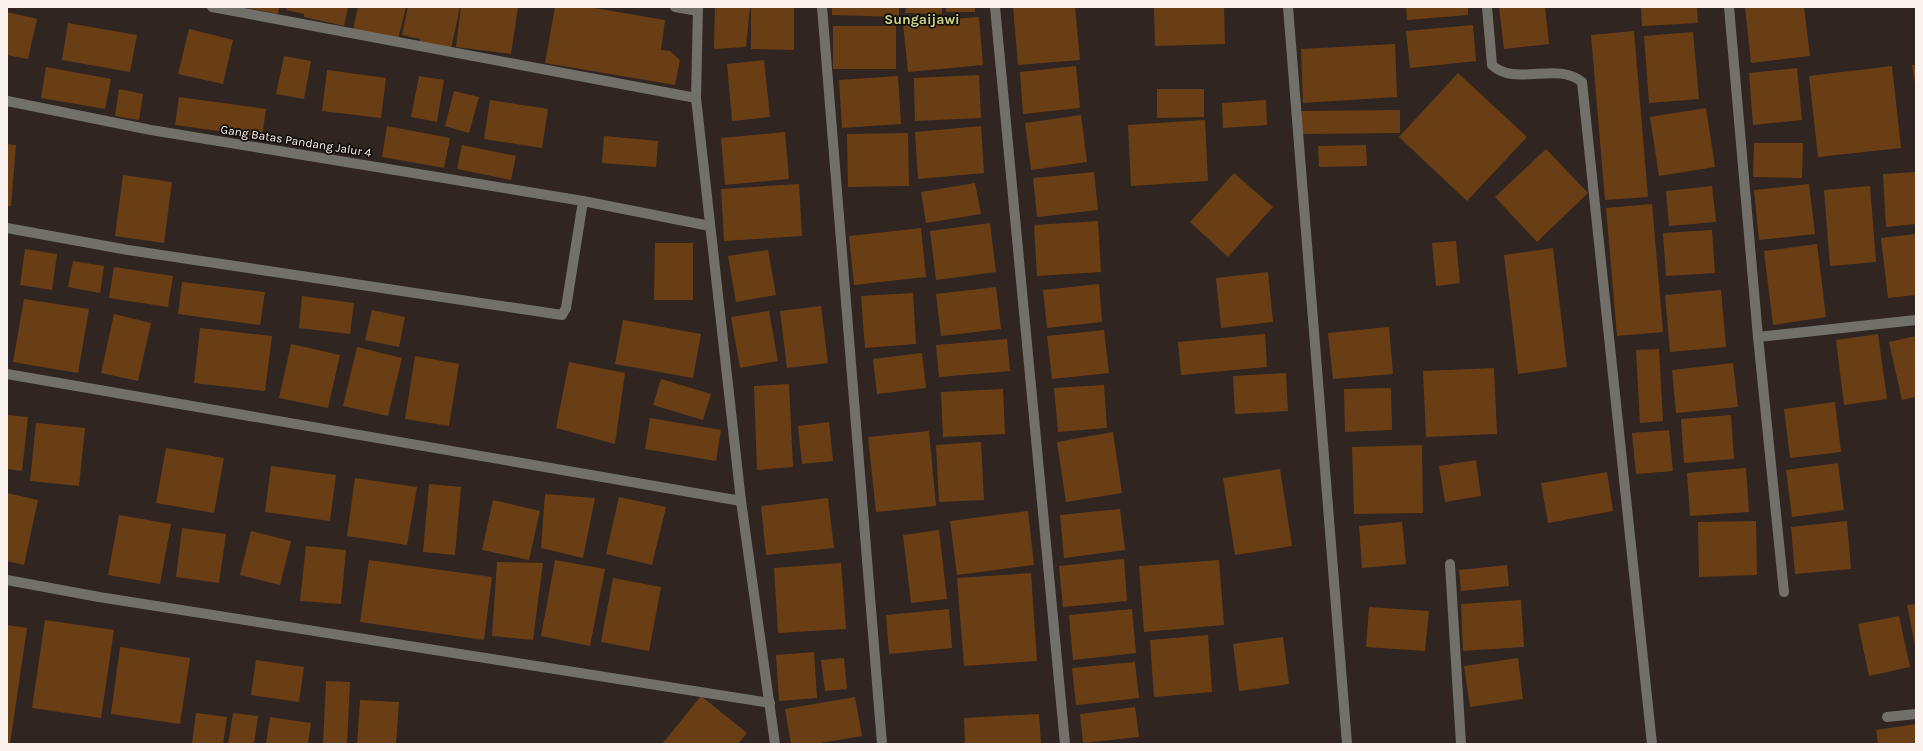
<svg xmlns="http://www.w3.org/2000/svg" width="1923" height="751" font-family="Karla,sans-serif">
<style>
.building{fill:#693e15}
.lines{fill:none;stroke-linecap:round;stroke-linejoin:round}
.street{stroke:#72706b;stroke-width:10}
.labels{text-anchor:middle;stroke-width:3.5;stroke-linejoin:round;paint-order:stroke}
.street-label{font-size:12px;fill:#faf2ef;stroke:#140f0d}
.quarter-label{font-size:14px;font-weight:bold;fill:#ccd487;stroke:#140f0d}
</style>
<rect width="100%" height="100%" fill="#302520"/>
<g class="building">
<polygon points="242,7 279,7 278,14"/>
<polygon points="287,7 348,7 344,26 304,17 304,14 286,10"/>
<polygon points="358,7 406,7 398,39 353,29"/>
<polygon points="408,7 460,7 451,49 419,43 420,39 402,35"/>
<polygon points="461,7 518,7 511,54 456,47"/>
<polygon points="555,7 588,7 665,20 661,50 670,51 680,60 675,85 545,63"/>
<polygon points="715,7 750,7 746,47 714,49"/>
<polygon points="751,7 794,7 794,50 751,49"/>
<polygon points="832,7 899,7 899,17 832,15"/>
<polygon points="906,7 942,7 942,14 905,13"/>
<rect x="946" y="7" width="29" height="5"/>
<polygon points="1013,7 1075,7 1080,60 1018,65"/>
<polygon points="1154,7 1224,7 1225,44 1155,46"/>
<polygon points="1406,7 1468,7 1468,15 1407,20"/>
<polygon points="1499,7 1545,7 1549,44 1504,49"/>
<polygon points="1641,7 1697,7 1698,23 1642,26"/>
<polygon points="1745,7 1804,7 1810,56 1751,63"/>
<polygon points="7,12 37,19 28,59 7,55"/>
<polygon points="979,17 983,65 908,72 903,23"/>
<polygon points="68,23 137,35 130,72 62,60"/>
<polygon points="1473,25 1476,61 1410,68 1406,31"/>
<rect x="833" y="26" width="63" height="43"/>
<polygon points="189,29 233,40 223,84 178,74"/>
<polygon points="1634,31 1648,197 1605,200 1591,35"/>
<polygon points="1693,32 1699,99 1649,103 1644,36"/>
<polygon points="1395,44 1397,97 1303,103 1301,49"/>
<polygon points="284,56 311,61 304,99 276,94"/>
<polygon points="764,60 770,117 732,121 727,64"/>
<polygon points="1912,65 1916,65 1916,83 1915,83"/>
<polygon points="1076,66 1080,108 1023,114 1020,72"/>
<polygon points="1892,66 1901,148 1818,157 1809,76"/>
<polygon points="46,67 111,79 105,109 41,98"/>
<polygon points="1797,68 1802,120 1753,125 1749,73"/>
<polygon points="327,70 386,78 381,118 322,111"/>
<polygon points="1458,73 1527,137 1467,201 1399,137"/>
<polygon points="979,75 981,118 915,121 914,78"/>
<polygon points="419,76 444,80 437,122 411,117"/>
<polygon points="898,76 901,124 842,128 839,80"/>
<polygon points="119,89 143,94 139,120 115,116"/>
<polygon points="1157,89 1204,89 1204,117 1157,118"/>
<polygon points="454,91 479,97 469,133 445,126"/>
<polygon points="179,97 266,109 262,137 175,125"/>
<polygon points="490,100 548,109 542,148 484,139"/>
<polygon points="1266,100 1267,125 1223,128 1222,103"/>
<polygon points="1706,108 1715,167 1659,176 1650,117"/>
<polygon points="1400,110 1400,133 1300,134 1300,111"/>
<polygon points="1081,115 1087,162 1031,170 1025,123"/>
<polygon points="1205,120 1208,181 1131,186 1128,125"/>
<polygon points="387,126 450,138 444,168 382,157"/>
<polygon points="981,126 984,173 918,179 915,132"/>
<polygon points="785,132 789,179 725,185 721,138"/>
<polygon points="908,133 909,186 848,187 847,134"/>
<polygon points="604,136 658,141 656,167 602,163"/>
<polygon points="1754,143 1803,143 1802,178 1753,177"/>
<polygon points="7,144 16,145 11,206 7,206"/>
<polygon points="462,145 516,156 511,180 457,169"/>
<polygon points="1366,145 1367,166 1319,167 1318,146"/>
<polygon points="1546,149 1588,193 1537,242 1495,197"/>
<polygon points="1094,172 1098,210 1037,217 1033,178"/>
<polygon points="1916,172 1916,224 1886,227 1883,174"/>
<polygon points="1234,173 1273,207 1228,257 1190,222"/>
<polygon points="123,175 172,182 164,243 115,236"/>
<polygon points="975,183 981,214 926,223 921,192"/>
<polygon points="799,184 802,236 724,241 721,189"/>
<polygon points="1809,184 1815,234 1759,240 1754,190"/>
<polygon points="1712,186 1716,222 1669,226 1666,191"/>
<polygon points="1870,186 1876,262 1830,266 1824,190"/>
<polygon points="1652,204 1663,332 1617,336 1606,208"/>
<polygon points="1098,221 1101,272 1037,276 1034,225"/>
<polygon points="990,223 996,272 936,280 930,231"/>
<polygon points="921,228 926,277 854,285 849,236"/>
<polygon points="1712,230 1715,273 1666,276 1663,233"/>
<polygon points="1916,234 1916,295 1888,298 1881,238"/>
<polygon points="1456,241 1460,283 1436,286 1432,243"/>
<polygon points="655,243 693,243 693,300 654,300"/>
<polygon points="1817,244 1826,317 1773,325 1764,251"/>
<polygon points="1553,248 1567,367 1518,374 1504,255"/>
<polygon points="25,249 57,254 52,290 20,285"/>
<polygon points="768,250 776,295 736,302 728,256"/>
<polygon points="73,261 104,266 100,293 68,287"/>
<polygon points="114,267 173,276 168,307 109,298"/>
<polygon points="1268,272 1273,322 1221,328 1216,278"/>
<polygon points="182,282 265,292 260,325 178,314"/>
<polygon points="1099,284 1102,322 1047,328 1043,290"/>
<polygon points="996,287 1001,329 941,336 936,294"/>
<polygon points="1721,290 1726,347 1670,352 1665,295"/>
<polygon points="913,293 916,344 865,348 861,296"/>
<polygon points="302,296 354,303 350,334 299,328"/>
<polygon points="24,299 89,309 78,373 13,362"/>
<polygon points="821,306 828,363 787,368 780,311"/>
<polygon points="372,310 405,317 399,347 365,340"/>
<polygon points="769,311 778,361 740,368 731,317"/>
<polygon points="114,314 151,323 138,381 101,373"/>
<polygon points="623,320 701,334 693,378 615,364"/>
<polygon points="1389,327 1393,374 1333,379 1328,333"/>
<polygon points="200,328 272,336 265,391 194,383"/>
<polygon points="1104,330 1109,373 1052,379 1047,336"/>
<polygon points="1265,334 1267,367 1181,375 1178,342"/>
<polygon points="1878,334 1887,399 1844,405 1836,340"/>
<polygon points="1916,336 1916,397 1902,400 1889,342"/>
<polygon points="1007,339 1010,371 939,377 936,345"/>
<polygon points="291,344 340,355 328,408 279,398"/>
<polygon points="357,347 402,358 388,416 343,406"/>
<polygon points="1659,349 1663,421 1640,423 1636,350"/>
<polygon points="922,353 926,388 877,394 873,359"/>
<polygon points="415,356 459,364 449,426 405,419"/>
<polygon points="569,362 625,373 615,444 556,428"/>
<polygon points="1733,363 1738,407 1676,413 1672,370"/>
<polygon points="1494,368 1497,434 1426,437 1423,371"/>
<polygon points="1286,373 1288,411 1235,414 1233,376"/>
<polygon points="661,379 711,394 703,420 653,405"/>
<polygon points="789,384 793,467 757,470 754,386"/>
<polygon points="1104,385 1107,428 1058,432 1054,388"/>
<polygon points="1391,388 1392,430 1345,432 1344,389"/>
<polygon points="1003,389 1005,434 943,437 941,392"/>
<polygon points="1835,402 1841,452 1790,458 1784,409"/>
<polygon points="7,415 28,417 22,471 7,469"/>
<polygon points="1731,415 1734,459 1684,463 1681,419"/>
<polygon points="650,418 721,430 716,461 645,449"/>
<polygon points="829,422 833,461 802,464 798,426"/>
<polygon points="36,423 85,428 79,486 30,481"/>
<polygon points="1669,430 1673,471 1636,474 1632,433"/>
<polygon points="929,431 936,506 876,512 868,437"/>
<polygon points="1113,432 1122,493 1066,502 1057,442"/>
<polygon points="981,442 984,500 939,502 936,445"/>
<polygon points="1422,445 1423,513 1354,514 1352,447"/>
<polygon points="166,448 224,458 214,513 156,503"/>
<polygon points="1476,460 1481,496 1445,502 1439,466"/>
<polygon points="1838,463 1844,510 1792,517 1786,470"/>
<polygon points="271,466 336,475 330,521 265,512"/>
<polygon points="1746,468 1749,512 1690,516 1687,473"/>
<polygon points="1280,469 1292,546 1235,555 1223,478"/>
<polygon points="1607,472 1613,511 1548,523 1541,483"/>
<polygon points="355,478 417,487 407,545 347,536"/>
<polygon points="429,484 461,487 455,555 423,552"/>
<polygon points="7,493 38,500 24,565 7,561"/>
<polygon points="545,494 595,498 583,558 541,548"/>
<polygon points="619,497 666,507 652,565 606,554"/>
<polygon points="828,498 834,548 766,555 761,506"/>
<polygon points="493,500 540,511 529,560 482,550"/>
<polygon points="1120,509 1125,550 1064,558 1060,515"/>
<polygon points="1028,511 1034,565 957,575 950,521"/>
<polygon points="119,515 171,524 160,584 108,575"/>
<polygon points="1756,521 1757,575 1699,577 1698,522"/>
<polygon points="1847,521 1851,569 1795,574 1791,527"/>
<polygon points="1402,522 1406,564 1362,568 1359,526"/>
<polygon points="182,528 226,534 219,583 176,577"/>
<polygon points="939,530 947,599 911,603 903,535"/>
<polygon points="251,531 291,541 280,585 240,575"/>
<polygon points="306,546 346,550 341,604 300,601"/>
<polygon points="1124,559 1127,601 1063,607 1059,566"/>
<polygon points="369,560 492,577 484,640 360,622"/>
<polygon points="555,560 605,569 590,646 541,636"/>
<polygon points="1219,560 1224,625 1144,632 1139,566"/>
<polygon points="497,562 543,563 533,640 492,636"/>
<polygon points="841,563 846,629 778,633 774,568"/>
<polygon points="1507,565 1509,586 1461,591 1459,570"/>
<polygon points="1031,573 1037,661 964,666 957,578"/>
<polygon points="613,578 661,587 649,651 601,642"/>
<polygon points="1521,600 1524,647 1463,651 1461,604"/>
<polygon points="1916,604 1916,645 1915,645 1907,605"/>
<polygon points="1369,607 1429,611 1425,651 1366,647"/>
<polygon points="949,609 952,648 889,654 886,615"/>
<polygon points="1132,609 1136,653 1073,660 1069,615"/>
<polygon points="1899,616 1910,667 1869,676 1858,624"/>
<polygon points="45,620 114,630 101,718 32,708"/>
<polygon points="7,625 27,628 10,744 7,744"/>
<polygon points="1208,635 1212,692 1154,697 1150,640"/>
<polygon points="1283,637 1289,684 1239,691 1233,644"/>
<polygon points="120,647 190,658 180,724 111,714"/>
<polygon points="814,652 817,698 779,701 776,655"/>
<polygon points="844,658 847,689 825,691 821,660"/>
<polygon points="1518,658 1523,699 1470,707 1464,666"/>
<polygon points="256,660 304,667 299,702 251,695"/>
<polygon points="1135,662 1139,698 1076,705 1072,668"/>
<polygon points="326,681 350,682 347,744 323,744"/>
<polygon points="701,696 747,733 738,744 663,743"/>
<polygon points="855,697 862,736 814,744 791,744 785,709"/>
<polygon points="360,700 399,702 396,744 357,744"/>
<polygon points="1135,707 1139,737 1083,743 1080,714"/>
<polygon points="196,713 227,717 223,744 192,744"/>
<polygon points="233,713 258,716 254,744 228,744"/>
<polygon points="1039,714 1041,744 965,744 964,718"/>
<polygon points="270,717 311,723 308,744 266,744"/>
<polygon points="1916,724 1916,744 1878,744 1876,730"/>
</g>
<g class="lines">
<g class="street">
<polyline points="212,7 696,98"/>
<polyline points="675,7 698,11"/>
<polyline points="698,7 696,98 741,501 775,744"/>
<polyline points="822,7 882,744"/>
<polyline points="995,7 1065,744"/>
<polyline points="1288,7 1347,744"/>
<path d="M1487,7L1492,65C1514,87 1558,61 1582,82L1652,744"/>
<polyline points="1729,7 1758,337 1784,592"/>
<polyline points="7,101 151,130 583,201 710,226"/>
<polyline points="7,228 128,250 562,315 566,308 583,201"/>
<polyline points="1758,337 1916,320"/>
<polyline points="7,374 741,501"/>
<polyline points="1450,564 1461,744"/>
<polyline points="7,580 99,597 770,703"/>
<polyline points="1887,717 1916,714"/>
</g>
</g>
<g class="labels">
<g class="street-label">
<text transform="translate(296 141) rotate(9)" y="4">Gang Batas Pandang Jalur 4</text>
</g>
<g class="quarter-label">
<text x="922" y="24">Sungaijawi</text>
</g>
</g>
<rect width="1923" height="751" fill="none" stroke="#faf2ef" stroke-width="16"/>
</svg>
